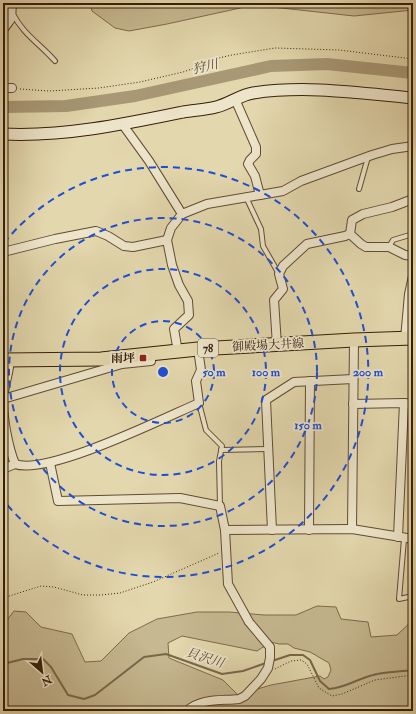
<svg xmlns="http://www.w3.org/2000/svg" width="416" height="714" font-family="'IM FELL Double Pica','Noto Serif JP',serif">
<style>
.green{fill:#c6b891;stroke:#7e6b4d;fill-rule:evenodd}
.lines{fill:none;stroke-linecap:round;stroke-linejoin:round}
.stream{stroke:#7a674a;stroke-width:2}
.river{stroke:#a89875;stroke-width:12}
.lane-casing{stroke:#614c32;stroke-width:6}
.street-casing{stroke:#614c32;stroke-width:10}
.secondary-casing{stroke:#361e09;stroke-width:13}
.primary-casing{stroke:#361e09;stroke-width:15}
.path{stroke:#361e09;stroke-width:1;stroke-dasharray:1 2;stroke-linecap:butt}
.lane{stroke:#ede5ca;stroke-width:4}
.street{stroke:#ede5ca;stroke-width:8}
.secondary{stroke:#ede5ca;stroke-width:11}
.primary{stroke:#e3d7ad;stroke-width:13}
.ring{fill:none;stroke:#1d4ed8;stroke-width:2;stroke-dasharray:7 5}
.poi-dot{fill:#8f2418;stroke:#ede5ca;stroke-width:1.5}
.labels{text-anchor:middle;stroke-width:3.5;stroke-linejoin:round;paint-order:stroke}
.shield{fill:#ede5ca;stroke:#6d5a43;stroke-width:1}
.shield-label{font-size:11px;font-weight:bold;fill:#361e09}
.street-label{font-size:12px;fill:#361e09;stroke:#ede5ca}
.poi-label{font-size:12px;font-weight:bold;fill:#361e09;stroke:#ede5ca;text-anchor:end}
.water-label{font-size:13px;font-style:italic;fill:#5e492f;stroke:#ede5ca}
.centre{fill:#1d4ed8;stroke:#ede5ca;stroke-width:2}
.ring-label{font-size:12px;text-anchor:middle;font-weight:bold;fill:#1d4ed8;stroke:#ede5ca;stroke-width:3.5;stroke-linejoin:round;paint-order:stroke}
</style>
<rect width="100%" height="100%" fill="#e3d7ad"/>
<filter id="stains"><feTurbulence type="fractalNoise" baseFrequency=".005" numOctaves="4"/><feColorMatrix values="0 0 0 0 .2 0 0 0 0 .09 0 0 0 0 .02 0 0 0 .5 -.17"/></filter>
<radialGradient id="worn" r=".72"><stop offset=".6" stop-color="#630" stop-opacity="0"/><stop offset="1" stop-color="#630" stop-opacity=".3"/></radialGradient>
<g class="green">
<polygon points="90,3 413,3 413,10 354,16 254,5 167,24 129,31 115,28 92,11"/>
<path d="M317,606L336,607L341,619L368,622L371,637L397,635L413,620V711H3V625L14,611L26,612L41,627L72,634L85,662L101,661L129,633L157,619L197,612H229L264,615H296ZM182,636L257,651L271,642L279,644H288L294,648L310,652L317,656L329,663L331,670L328,677L324,679L320,676L271,685L254,690L243,702L236,693L223,680L169,658L168,643Z"/>
</g>
<g class="lines">
<g class="stream">
<path d="M272,661L290,655H303L310,660L320,681L329,689C345,688 357,679 373,675C385,671 400,672 413,670"/>
<polyline points="3,664 23,659 43,659 51,667 68,695 84,699 95,695 144,657 166,654 222,674 243,671 266,663"/>
</g>
<polyline class="river" points="3,107 66,106 135,96 271,66 327,64 413,73"/>
<g class="lane-casing">
<g id="lane">
<path d="M13,14C23,34 40,44 55,61"/>
<polyline points="359,189 368,157"/>
<polyline points="246,197 261,229 263,246 279,274"/>
<polyline points="389,247 393,240 413,234"/>
<polyline points="199,403 206,430 222,446 219,461 220,506"/>
<polyline points="221,450 268,449"/>
<polyline points="404,539 399,599 413,596"/>
</g>
</g>
<g class="street-casing">
<g id="street">
<polyline points="3,30 11,19 12,3"/>
<polyline points="3,88 12,88"/>
<polyline points="123,125 149,161 182,214"/>
<polyline points="260,195 283,191 301,181 372,155 392,149 413,146"/>
<polyline points="350,234 352,220 363,214 392,207 413,199"/>
<polyline points="350,234 361,244 366,247 389,247 405,255 413,256"/>
<polyline points="3,252 55,239 96,231 108,236 124,246 133,247 167,240"/>
<polyline points="405,339 409,294 413,276"/>
<polyline points="277,345 274,300 283,289 279,274 283,266 307,244 345,236 350,234"/>
<polyline points="178,352 174,329 189,315 188,301 179,285 172,265 167,240 171,228 182,214 207,204 260,195 255,176 248,164 250,160 256,154 256,147 235,99"/>
<path d="M10,360C9,373 4,386 3,400C3,419 8,446 15,464"/>
<polyline points="3,399 122,364 151,361 151,354"/>
<polyline points="353,404 404,403 413,404"/>
<path d="M50,463L58,501L180,498L220,506L225,530L228,584L249,622L270,647V658L268,668L261,679L245,696L239,699C221,701 201,698 187,711"/>
<path d="M3,469L15,464C47,476 164,418 199,403L196,381L201,370L198,349"/>
<polyline points="352,529 354,340"/>
<polyline points="225,530 352,529 413,539"/>
<polyline points="272,530 266,400 294,382 353,379"/>
<polyline points="309,530 310,381"/>
<polyline points="398,537 404,403"/>
</g>
</g>
<g class="secondary-casing">
<path id="secondary" d="M3,134C63,137 125,124 183,112C194,110 205,110 216,107C229,104 240,95 253,93C307,85 359,93 413,98"/>
</g>
<g class="primary-casing">
<polyline id="primary" points="3,360 101,359 198,349 354,340 413,338"/>
</g>
<g class="path">
<polyline points="20,89 49,91 99,88 140,82 183,72 192,69 205,61 232,55 275,48 339,50 413,59"/>
<polyline points="3,598 41,586 54,587 83,595 101,595 120,593 153,582 219,553"/>
<polyline points="275,669 291,661 301,660 307,664 319,688 332,696 342,694 375,680 413,675"/>
</g>
<use href="#lane" class="lane"/>
<use href="#street" class="street"/>
<use href="#secondary" class="secondary"/>
<use href="#primary" class="primary"/>
</g>
<g class="ring">
<circle cx="163" cy="372" r="51"/>
<circle cx="163" cy="372" r="103"/>
<circle cx="163" cy="372" r="154"/>
<path d="M4 243A205 205 0 1 1 4 501"/>
</g>
<rect class="poi-dot" x="139" y="354" width="8" height="8" rx="2"/>
<g class="labels">
<rect class="shield" x="198" y="339" width="20" height="18" rx="3"/>
<g class="shield-label">
<text x="208" y="352">78</text>
</g>
<g class="street-label">
<text transform="translate(268 345) rotate(-3)" y="4">御殿場大井線</text>
</g>
<g class="poi-label">
<text x="135" y="362">雨坪</text>
</g>
<g class="water-label">
<text transform="translate(205 66) rotate(-13)" y="5">狩川</text>
<text transform="translate(205 657) rotate(17)" y="5">貝沢川</text>
</g>
</g>
<circle cx="163" cy="372" r="6" class="centre"/>
<g class="ring-label">
<text x="214" y="376">50 m</text>
<text x="266" y="376">100 m</text>
<text x="368" y="376">200 m</text>
<text x="308" y="429">150 m</text>
</g>
<rect width="416" height="714" fill="none" stroke="#e3d7ad" stroke-width="16"/>
<rect x="4" y="4" width="408" height="706" fill="none" stroke="#361e09" stroke-width="2"/>
<rect x="8" y="8" width="400" height="698" fill="none" stroke="#361e09"/>
<g transform="translate(42 672) rotate(152)" stroke="#ede5ca" stroke-width="3" paint-order="stroke">
<path d="M0-3L7 15L0 10L-7 15Z" fill="#361e09"/>
<text y="-6" font-size="11" font-weight="bold" text-anchor="middle" fill="#361e09">N</text>
</g>
<rect width="100%" height="100%" filter="url(#stains)"/>
<rect width="100%" height="100%" fill="url(#worn)"/>
</svg>
